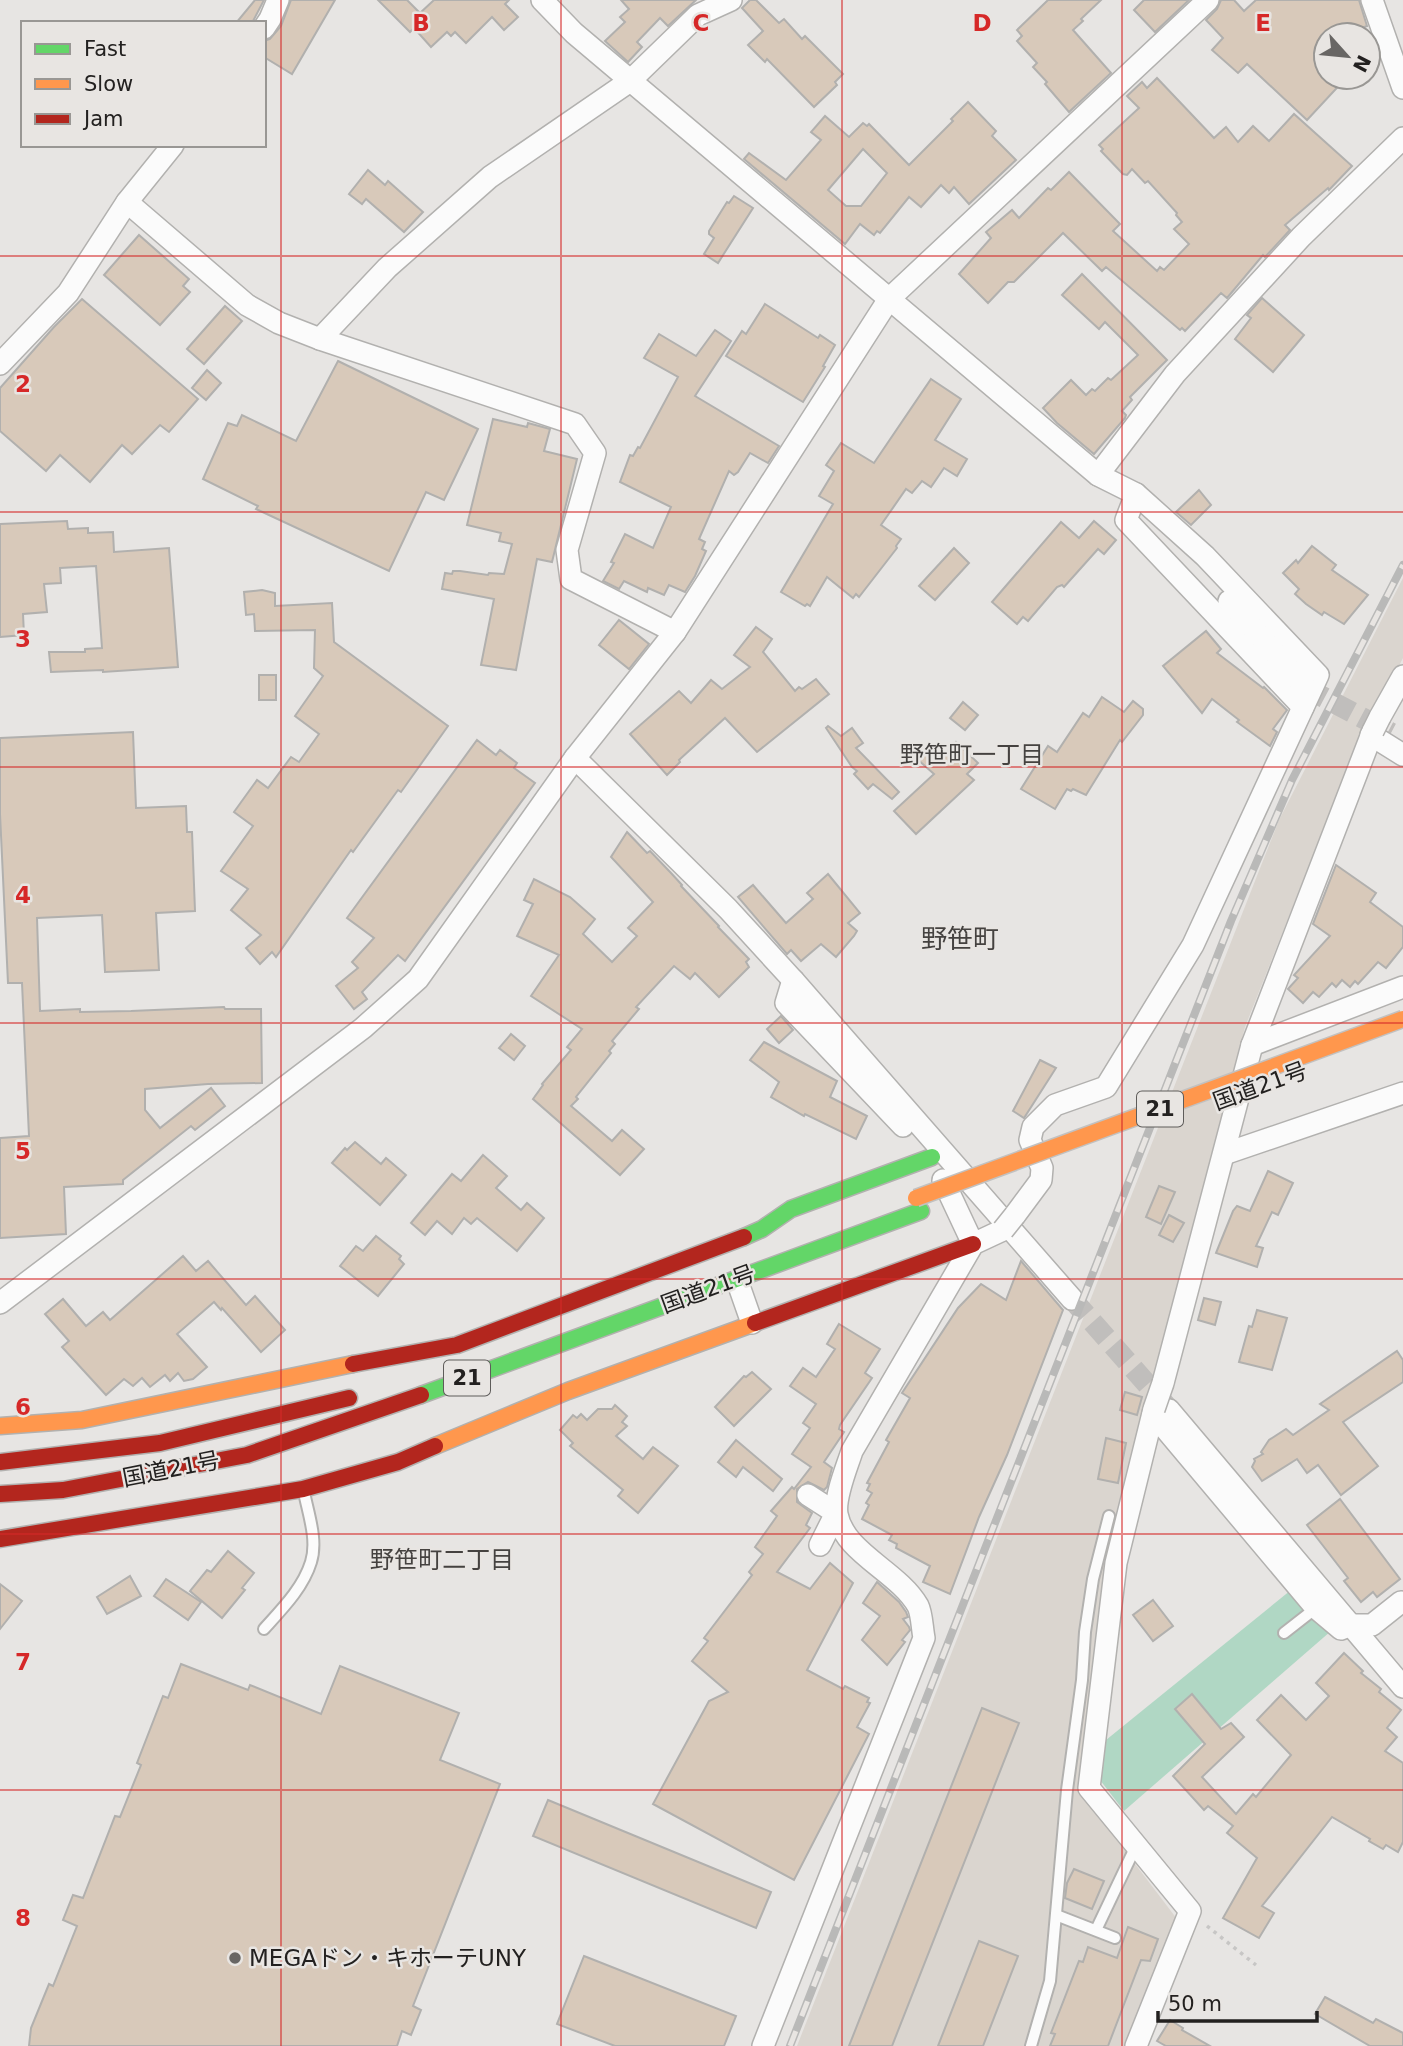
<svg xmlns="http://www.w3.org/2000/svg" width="1403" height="2046" font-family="'DejaVu Sans','Noto Sans JP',sans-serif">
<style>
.built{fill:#dad5cf}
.green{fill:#b0d7c4}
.building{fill:#d8c9ba;stroke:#b1b0ae;stroke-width:2;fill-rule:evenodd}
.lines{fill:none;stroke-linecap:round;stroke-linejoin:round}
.street-tunnel{stroke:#c0bebc;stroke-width:21;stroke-dasharray:21 10;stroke-linecap:butt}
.lane-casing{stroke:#b2b1af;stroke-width:14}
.street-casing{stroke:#b2b1af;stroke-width:24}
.fast-casing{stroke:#b2b1af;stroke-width:19}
.slow-casing{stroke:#b2b1af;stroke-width:19}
.jam-casing{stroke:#b2b1af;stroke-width:19}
.path{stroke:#c7c6c5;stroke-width:3.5;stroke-dasharray:3.5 5;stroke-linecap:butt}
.lane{stroke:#fbfbfb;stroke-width:10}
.street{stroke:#fbfbfb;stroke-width:21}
.fast{stroke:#63d668;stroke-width:16}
.slow{stroke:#ff974d;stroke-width:16}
.jam{stroke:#b3261e;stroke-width:16}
.rail-casing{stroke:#b9b9b8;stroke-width:8}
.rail{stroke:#e8e5e2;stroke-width:5;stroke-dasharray:16;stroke-linecap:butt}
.street-bridge-casing{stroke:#b2b1af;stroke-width:24;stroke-linecap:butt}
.slow-bridge-casing{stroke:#c2c1c0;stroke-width:19;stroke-linecap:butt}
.street-bridge{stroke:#fbfbfb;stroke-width:21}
.slow-bridge{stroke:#ff974d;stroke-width:16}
.grid{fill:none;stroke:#d62828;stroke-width:2;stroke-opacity:0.55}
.poi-dot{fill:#686664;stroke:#e8e5e2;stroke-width:2.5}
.labels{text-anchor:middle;stroke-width:5;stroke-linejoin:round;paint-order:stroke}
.shield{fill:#e8e5e2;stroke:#5e5c5a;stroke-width:2}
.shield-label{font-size:21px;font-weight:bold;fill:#232120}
.street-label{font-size:23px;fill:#232120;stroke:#e8e5e2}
.poi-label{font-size:23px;fill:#232120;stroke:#e8e5e2;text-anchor:start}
.neighbourhood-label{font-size:24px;fill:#454240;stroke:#e8e5e2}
.quarter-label{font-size:26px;fill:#454240;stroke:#e8e5e2}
.grid-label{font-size:23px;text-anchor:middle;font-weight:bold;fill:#d62828;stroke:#e8e5e2;stroke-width:5;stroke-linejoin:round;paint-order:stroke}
</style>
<rect width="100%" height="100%" fill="#e7e5e3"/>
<polygon class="built" points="1403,578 1403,658 1354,752 1245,1027 1136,1443 1108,1561 1078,1789 1177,1919 1128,2046 797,2046 1279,820"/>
<polygon class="green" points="1291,1590 1331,1631 1124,1811 1100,1780 1106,1740"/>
<g class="building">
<polygon points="255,0 264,0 252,23 236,23"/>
<polygon points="291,0 335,0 292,74 264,57 264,41 270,39 281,26"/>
<polygon points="378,0 407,0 420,13 434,0 509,0 505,4 518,17 504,30 492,17 466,43 455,32 451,36 447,32 431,47 414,28 410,32"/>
<polygon points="621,0 696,0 668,26 660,18 637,42 642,47 628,62 605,41 625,22 620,17 629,9"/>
<polygon points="750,0 756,0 779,23 784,19 802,39 805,36 843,74 835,82 837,85 814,107 767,59 765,62 748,45 763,31 742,8"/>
<polygon points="1048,0 1101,0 1081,19 1083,21 1073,30 1111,73 1069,112 1045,84 1047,82 1033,67 1037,63 1017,41 1022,36 1017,30"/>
<polygon points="1144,0 1189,0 1155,32 1134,10"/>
<polygon points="1221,0 1234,0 1244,11 1256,0 1359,0 1367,26 1364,27 1368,35 1326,35 1326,77 1347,77 1307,120 1247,64 1238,73 1212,50 1223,38 1206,20 1217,9"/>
<polygon points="1157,78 1214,138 1226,127 1238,142 1253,126 1269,141 1294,114 1352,166 1329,190 1328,188 1285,225 1290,230 1265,257 1263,255 1227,298 1221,293 1185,331 1182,328 1180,330 1106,267 1102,271 1063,233 1014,282 1008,282 988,303 959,274 991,238 986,232 1012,210 1019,218 1048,188 1051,190 1069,172 1120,224 1113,231 1157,271 1160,267 1164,270 1189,244 1174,229 1182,222 1176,215 1177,213 1148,181 1145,183 1132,169 1127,175 1123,174 1101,151 1103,149 1099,145 1139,108 1127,96 1142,82 1147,88"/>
<path d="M968,102L996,131L992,136L1016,160L969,204L954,187L949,193L941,185L921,207L909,197L880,233L877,231L874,235L860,224L845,244L744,159L749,153L786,180L821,140L811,132L825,116L849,137L863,123L867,126L869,124L909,165L953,121L951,119ZM863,149L887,173L861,206H846L828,190Z"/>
<polygon points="368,170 385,185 388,181 423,212 404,232 366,199 362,204 349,194"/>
<polygon points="734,196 753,208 718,263 704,254 714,238 709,234 709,231 727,202 729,203"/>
<polygon points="139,235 189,279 183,286 190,292 160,325 104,275"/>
<polygon points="1082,274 1167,360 1130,397 1132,400 1122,411 1126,415 1125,418 1094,454 1057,423 1043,408 1071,380 1086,395 1092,389 1095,391 1108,378 1111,380 1138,355 1105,322 1099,329 1062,295"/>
<polygon points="1262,298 1304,335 1273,372 1235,339 1251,318 1247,315"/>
<polygon points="82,299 198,399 169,432 160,425 132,454 122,445 90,482 60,455 46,471 0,431 0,388 54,327"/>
<polygon points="765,304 818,338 820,335 835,345 823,366 825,367 803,402 726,356 742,331 746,334"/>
<polygon points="225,306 242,321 204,364 187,349"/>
<polygon points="715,330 731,341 695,396 779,446 768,463 750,453 738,472 734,475 729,471 699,539 705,542 702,549 706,551 695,576 685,592 669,585 664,595 648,588 647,592 624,581 619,589 603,581 614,563 611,562 625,534 653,548 671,507 620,482 630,455 633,456 638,447 640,448 678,377 644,358 659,334 696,356"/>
<polygon points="338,361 478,429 444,500 426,492 389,571 256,509 258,506 203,479 228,423 237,426 242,415 296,441"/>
<polygon points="207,370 221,383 206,400 192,388"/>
<polygon points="931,379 961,399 935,440 967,459 957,476 944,468 931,487 922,481 912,493 906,489 881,525 901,539 896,546 897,548 859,597 856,594 853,598 827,577 810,606 807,604 805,606 781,592 833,504 819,496 834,471 826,465 841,443 874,463"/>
<polygon points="493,419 527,427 528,423 550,429 544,451 577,459 552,562 537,559 516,670 481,665 494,599 442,589 445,573 452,574 453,571 460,571 488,575 489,573 504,574 512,544 499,541 501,533 467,525"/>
<polygon points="1199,490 1211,505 1191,525 1176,512"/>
<polygon points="67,521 68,529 88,528 88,533 113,532 114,552 169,548 178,667 103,672 103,670 51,672 49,652 85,652 85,649 102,648 96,566 60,568 61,583 44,584 47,612 23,614 24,635 0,637 0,524"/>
<polygon points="1094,521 1116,540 1104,554 1098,549 1064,587 1062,585 1057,587 1028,621 1023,617 1017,624 992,602 1061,522 1079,538"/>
<polygon points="1312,546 1336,565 1332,570 1368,595 1344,624 1324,612 1322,615 1306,604 1295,594 1299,589 1283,573 1296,560 1298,563"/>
<polygon points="954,548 969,563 935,600 919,586"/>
<polygon points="262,590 275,593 275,606 332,603 334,642 448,726 401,792 398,790 353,852 351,850 276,957 272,952 260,964 246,948 261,935 231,910 248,889 221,871 253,826 234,812 257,780 268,788 291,757 299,762 319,734 295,716 323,676 314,668 315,630 255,631 254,614 246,615 244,592"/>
<polygon points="619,620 649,644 629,669 599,645"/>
<polygon points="756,627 772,639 763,652 795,691 799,687 802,689 816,679 829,694 757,752 725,718 679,760 680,762 667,775 630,734 679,691 691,703 711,680 722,689 750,667 734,655"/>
<polygon points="1206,631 1221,649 1217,653 1263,688 1264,687 1287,710 1273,729 1277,732 1270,746 1237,722 1239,720 1212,699 1202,713 1163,666"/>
<rect x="259" y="675" width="17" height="25"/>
<polygon points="1102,697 1124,712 1133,701 1143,709 1143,715 1122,742 1120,740 1086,795 1073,789 1071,791 1067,789 1055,809 1021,789 1048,746 1057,752 1083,713 1089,717"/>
<polygon points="963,702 978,715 965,730 950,718"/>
<polygon points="828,726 841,736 852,728 863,743 856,748 899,792 892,799 873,784 868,789 854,774 857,771 852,767 826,728"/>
<polygon points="133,732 136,808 186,806 187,832 192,832 195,911 156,913 159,970 105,972 102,915 37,918 40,1011 80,1009 80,1012 131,1011 224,1007 225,1009 261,1009 262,1083 208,1084 145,1089 145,1110 160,1128 211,1088 225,1106 195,1130 191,1126 123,1180 123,1184 64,1187 66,1234 0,1238 0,1138 29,1136 22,983 8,983 0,814 0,738"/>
<polygon points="477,740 496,755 500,750 517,763 514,768 535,783 405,961 398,955 362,992 367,999 354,1009 336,986 358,968 352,962 374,938 347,918"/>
<polygon points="956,742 978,763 967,774 974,780 916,834 894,811 934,774 916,758 929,744 943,757"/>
<polygon points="627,832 647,853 650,851 671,873 682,885 681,886 719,926 718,927 749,959 746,962 749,967 719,997 695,973 690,979 674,966 636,1007 639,1009 612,1041 615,1044 609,1051 611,1053 576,1097 578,1099 571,1106 612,1141 622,1130 644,1149 620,1175 533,1099 543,1085 542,1084 571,1050 567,1047 582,1029 531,996 559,955 517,936 533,904 524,900 534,879 570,897 595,919 583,934 612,962 637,936 628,928 653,902 611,857"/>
<polygon points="1336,865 1376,893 1370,902 1403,927 1403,947 1386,968 1378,962 1358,984 1355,981 1350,987 1342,980 1336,987 1332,983 1319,997 1313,992 1303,1003 1288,989 1298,978 1294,975 1330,936 1313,924"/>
<polygon points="828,874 860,913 848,923 857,931 854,936 836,957 821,944 801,961 791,950 787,954 738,897 753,885 786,923 813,899 807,893"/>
<polygon points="781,1016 793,1030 779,1043 767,1029"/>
<polygon points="511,1034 525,1046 514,1060 499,1048"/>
<polygon points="764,1042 837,1081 830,1097 867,1116 856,1139 805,1114 804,1116 771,1097 779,1082 750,1060"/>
<polygon points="1040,1060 1056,1068 1024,1118 1013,1111"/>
<polygon points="355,1142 381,1164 386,1158 406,1175 380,1205 332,1163 345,1148 347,1150"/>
<polygon points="483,1155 507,1176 496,1188 521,1210 527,1203 544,1218 517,1251 477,1218 471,1224 464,1218 452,1234 437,1221 425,1235 411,1223 452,1174 461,1181"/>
<polygon points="1268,1171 1293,1183 1278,1215 1272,1212 1256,1246 1263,1248 1257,1267 1216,1253 1233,1211 1237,1206 1250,1211"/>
<polygon points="1159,1186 1175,1192 1161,1224 1146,1217"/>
<polygon points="1169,1215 1184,1223 1173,1242 1159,1235"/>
<polygon points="376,1236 401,1256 399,1259 404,1264 378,1296 340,1266 356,1246 363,1251"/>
<polygon points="183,1256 196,1271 208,1261 246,1305 255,1296 285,1330 261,1352 222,1308 221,1310 214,1302 177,1334 207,1367 193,1379 184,1381 178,1373 170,1381 165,1375 150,1387 142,1378 133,1386 124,1379 106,1395 62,1347 69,1341 45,1314 63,1299 86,1326 103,1312 110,1320"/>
<polygon points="1021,1261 1063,1310 1007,1455 979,1517 950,1594 923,1582 930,1566 896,1548 897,1544 889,1540 892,1535 862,1519 869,1505 866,1503 872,1493 867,1490 870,1484 867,1483 889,1442 886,1440 910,1398 902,1393 958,1308 981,1284 1006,1300"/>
<polygon points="1204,1298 1221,1302 1215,1325 1198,1320"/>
<polygon points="1257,1310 1287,1318 1272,1370 1239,1362 1249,1326 1252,1327"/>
<polygon points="839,1324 880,1349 865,1373 872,1378 840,1425 839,1429 844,1432 824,1462 832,1468 827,1487 824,1490 808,1482 797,1489 797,1502 812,1513 806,1525 810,1528 777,1572 810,1589 830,1563 853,1583 807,1670 843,1689 845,1686 869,1698 867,1702 870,1703 857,1727 869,1734 794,1880 653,1804 709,1701 728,1692 692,1661 708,1641 704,1638 752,1575 749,1572 763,1554 755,1547 777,1516 771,1511 792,1487 794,1489 811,1467 792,1454 810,1428 803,1423 816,1404 790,1386 803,1368 816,1377 835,1349 827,1344"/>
<polygon points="1397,1351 1403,1360 1403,1382 1343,1422 1378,1466 1341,1495 1318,1465 1307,1473 1297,1459 1262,1481 1252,1467 1255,1461 1254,1459 1263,1454 1261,1452 1269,1440 1286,1429 1293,1435 1329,1410 1320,1404"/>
<polygon points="752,1372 771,1389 734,1426 715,1407 744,1376 746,1377"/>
<polygon points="1125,1392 1142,1397 1137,1415 1120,1410"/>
<polygon points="615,1405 627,1416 622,1422 627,1426 616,1436 643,1459 653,1447 678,1466 638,1513 618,1496 623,1490 570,1446 573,1443 560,1430 573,1415 577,1418 581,1414 587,1420 598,1409 612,1409"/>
<polygon points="1106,1438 1126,1443 1118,1483 1098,1479"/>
<polygon points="736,1440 782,1479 773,1491 743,1467 736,1477 718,1462"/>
<polygon points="1340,1499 1400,1579 1377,1597 1373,1592 1361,1602 1344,1581 1348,1578 1307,1525"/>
<polygon points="228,1551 254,1573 242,1588 245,1590 222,1618 190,1591 207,1570 211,1572"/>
<polygon points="130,1576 141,1596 107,1614 97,1597"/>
<polygon points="166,1579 201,1602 188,1620 154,1596"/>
<polygon points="877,1582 899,1602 906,1612 908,1617 903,1619 909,1627 910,1630 902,1640 905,1642 887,1665 862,1640 880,1616 863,1603"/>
<polygon points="0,1584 22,1601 0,1629"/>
<polygon points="1153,1600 1173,1626 1153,1641 1133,1615"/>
<polygon points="1344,1653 1363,1671 1361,1673 1381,1689 1379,1692 1401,1710 1387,1728 1397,1737 1385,1751 1403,1763 1403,1842 1398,1852 1386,1845 1383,1849 1369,1841 1370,1839 1332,1817 1262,1906 1274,1913 1259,1938 1223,1918 1257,1858 1227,1833 1233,1826 1208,1806 1204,1810 1173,1776 1205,1744 1175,1709 1192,1694 1221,1729 1231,1723 1244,1737 1202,1777 1236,1814 1253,1794 1256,1797 1291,1755 1257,1720 1281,1695 1306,1720 1329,1696 1316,1683"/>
<polygon points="181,1664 248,1690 250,1685 321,1714 340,1666 459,1713 440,1760 500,1784 413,2006 421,2010 411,2035 402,2031 397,2046 29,2046 31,2028 49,1984 53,1986 77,1926 63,1920 73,1895 83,1898 115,1816 120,1817 141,1765 137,1763 163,1696 168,1698"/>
<polygon points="982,1708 1019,1723 892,2046 849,2046"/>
<polygon points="548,1800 771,1892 756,1928 533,1836"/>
<polygon points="1074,1869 1104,1881 1092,1909 1065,1898 1067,1883"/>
<polygon points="1128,1927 1158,1939 1150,1961 1141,1960 1108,2046 1050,2046 1055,2034 1051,2033 1079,1961 1083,1962 1088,1947 1117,1958"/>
<polygon points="979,1941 1018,1956 983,2046 938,2046"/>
<polygon points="584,1956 736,2016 724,2046 615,2046 557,2024"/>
<polygon points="1325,1997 1373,2023 1376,2019 1403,2033 1403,2046 1370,2046 1315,2014"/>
<polygon points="1170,2020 1183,2028 1182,2030 1210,2046 1166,2046 1157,2041"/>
</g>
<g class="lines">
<g class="street-tunnel">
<polyline points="1306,688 1391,733"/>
<polyline points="1072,1299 1168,1408"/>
</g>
<g class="lane-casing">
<g id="lane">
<path d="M264,1629C282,1609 303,1588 311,1562C318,1540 308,1513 304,1492"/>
<polyline points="1284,1633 1316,1608"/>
<polyline points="1056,1915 1115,1938"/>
<polyline points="1096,1930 1136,1846"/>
<polyline points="1031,2046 1050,1981 1067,1790 1082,1680 1085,1632 1093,1579 1109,1516"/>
</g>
</g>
<g class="street-casing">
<g id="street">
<polyline points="542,0 574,33 1098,475 1136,494 1205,556 1318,675 1193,945 1106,1087 1055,1105 1033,1127 1030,1140 1042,1168 1041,1180 1015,1215"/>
<polyline points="1372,0 1403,88"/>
<polyline points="264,28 270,19 278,0"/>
<polyline points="127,202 247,305 279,323 320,339 575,424 595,453 567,550 571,579 675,632"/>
<polyline points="320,339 387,268 490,177 630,81 698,15 731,0"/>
<polyline points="0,364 68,293 127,202 173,145"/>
<polyline points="1098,475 1175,374 1301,237 1403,138"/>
<polyline points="1136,494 1126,520 1303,707"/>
<polyline points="1229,601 1306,688"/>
<polyline points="1380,717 1403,676"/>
<polyline points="1371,735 1403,755"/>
<polyline points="575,758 728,909 793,980 1072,1299"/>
<polyline points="793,980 786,1003 903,1126"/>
<polyline points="1252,1045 1403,987"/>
<polyline points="1224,1154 1403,1093"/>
<polyline points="943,1180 973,1244"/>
<polyline points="738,1283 752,1323"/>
<polyline points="0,1303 363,1028 418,979 575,758 675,632 889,299 1208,0"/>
<polyline points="1163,1383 1252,1045 1373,731"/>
<polyline points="1169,1410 1403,1687"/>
<polyline points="1153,1414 1316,1608 1341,1629 1351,1625 1372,1625 1401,1602"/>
<polyline points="808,1495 836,1513 820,1545"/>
<path d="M763,2046L924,1638C922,1628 922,1614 918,1606C898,1571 844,1553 837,1514C834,1497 847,1467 852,1451L973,1244L1003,1230"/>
<polyline points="1136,2046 1190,1911 1089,1788 1116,1563 1154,1409"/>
</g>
</g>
<g class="fast-casing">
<g id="fast">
<polyline points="744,1237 762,1229 791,1209 932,1157"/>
<polyline points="421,1395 921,1211"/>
</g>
</g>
<g class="slow-casing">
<g id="slow">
<polyline points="0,1426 82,1420 353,1364"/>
<polyline points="435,1446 568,1391 755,1323"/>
</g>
</g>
<g class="jam-casing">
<g id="jam">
<polyline points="755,1323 973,1244"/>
<polyline points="353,1364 457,1345 744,1237"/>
<polyline points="0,1462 160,1443 349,1398"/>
<polyline points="0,1494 63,1490 247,1455 421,1395"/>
<polyline points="0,1539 303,1489 398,1462 435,1446"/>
</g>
</g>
<polyline class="path" points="1207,1926 1256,1965"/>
<use href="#lane" class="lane"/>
<use href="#street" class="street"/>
<use href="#fast" class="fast"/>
<use href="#slow" class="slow"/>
<use href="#jam" class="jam"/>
<g class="rail-casing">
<polyline id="rail" points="790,2046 1231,921 1292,780 1403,565"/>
</g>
<use href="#rail" class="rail"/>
<g class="street-bridge-casing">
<g id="street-bridge">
<polyline points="1373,731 1380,717"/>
<polyline points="1003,1230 1015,1215"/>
<polyline points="1154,1409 1163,1383"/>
</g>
</g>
<g class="slow-bridge-casing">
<polyline id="slow-bridge" points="916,1198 1403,1019"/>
</g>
<use href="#street-bridge" class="street-bridge"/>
<use href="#slow-bridge" class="slow-bridge"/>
</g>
<path class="grid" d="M281,0V2046M561,0V2046M842,0V2046M1122,0V2046M0,256H1403M0,512H1403M0,767H1403M0,1023H1403M0,1279H1403M0,1534H1403M0,1790H1403"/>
<circle class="poi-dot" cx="235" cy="1958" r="7"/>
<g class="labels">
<g class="shield">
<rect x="1137" y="1091.5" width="46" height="35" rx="5"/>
<rect x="444" y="1360.5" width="46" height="35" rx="5"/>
</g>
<g class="shield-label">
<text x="1160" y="1116">21</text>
<text x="467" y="1385">21</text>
</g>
<g class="street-label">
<text transform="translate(1260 1086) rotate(-20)" y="8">国道21号</text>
<text transform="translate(708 1289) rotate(-20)" y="8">国道21号</text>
<text transform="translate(171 1469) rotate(-11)" y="8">国道21号</text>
</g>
<g class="poi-label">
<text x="249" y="1966">MEGAドン・キホーテUNY</text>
</g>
<g class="neighbourhood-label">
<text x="972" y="763">野笹町一丁目</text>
<text x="442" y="1568">野笹町二丁目</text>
</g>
<g class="quarter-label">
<text x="960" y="948">野笹町</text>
</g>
</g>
<g class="grid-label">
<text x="421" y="31">B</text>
<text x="701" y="31">C</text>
<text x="982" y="31">D</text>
<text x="1263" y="31">E</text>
<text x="23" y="392">2</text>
<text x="23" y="647">3</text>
<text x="23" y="903">4</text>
<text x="23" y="1159">5</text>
<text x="23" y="1415">6</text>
<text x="23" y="1670">7</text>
<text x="23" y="1926">8</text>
</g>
<rect x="21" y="21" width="245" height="126" fill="#e8e5e2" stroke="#999794" stroke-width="2"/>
<rect x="35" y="44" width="35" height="10" fill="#63d668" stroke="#999794" stroke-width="2"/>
<text x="84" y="56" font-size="21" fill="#232120">Fast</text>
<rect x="35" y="79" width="35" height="10" fill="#ff974d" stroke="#999794" stroke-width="2"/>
<text x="84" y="91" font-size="21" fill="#232120">Slow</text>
<rect x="35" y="114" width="35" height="10" fill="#b3261e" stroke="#999794" stroke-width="2"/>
<text x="84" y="126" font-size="21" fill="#232120">Jam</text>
<g transform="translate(1347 56) rotate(117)"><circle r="33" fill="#e8e5e2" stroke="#999794" stroke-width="2"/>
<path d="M0-5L12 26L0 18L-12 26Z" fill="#686664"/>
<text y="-10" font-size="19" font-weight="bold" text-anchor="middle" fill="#232120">N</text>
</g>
<path d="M1158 2011v10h159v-10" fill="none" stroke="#232120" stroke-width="3.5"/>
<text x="1168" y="2011" font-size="21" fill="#232120" stroke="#e8e5e2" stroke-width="5" paint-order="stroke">50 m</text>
</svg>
